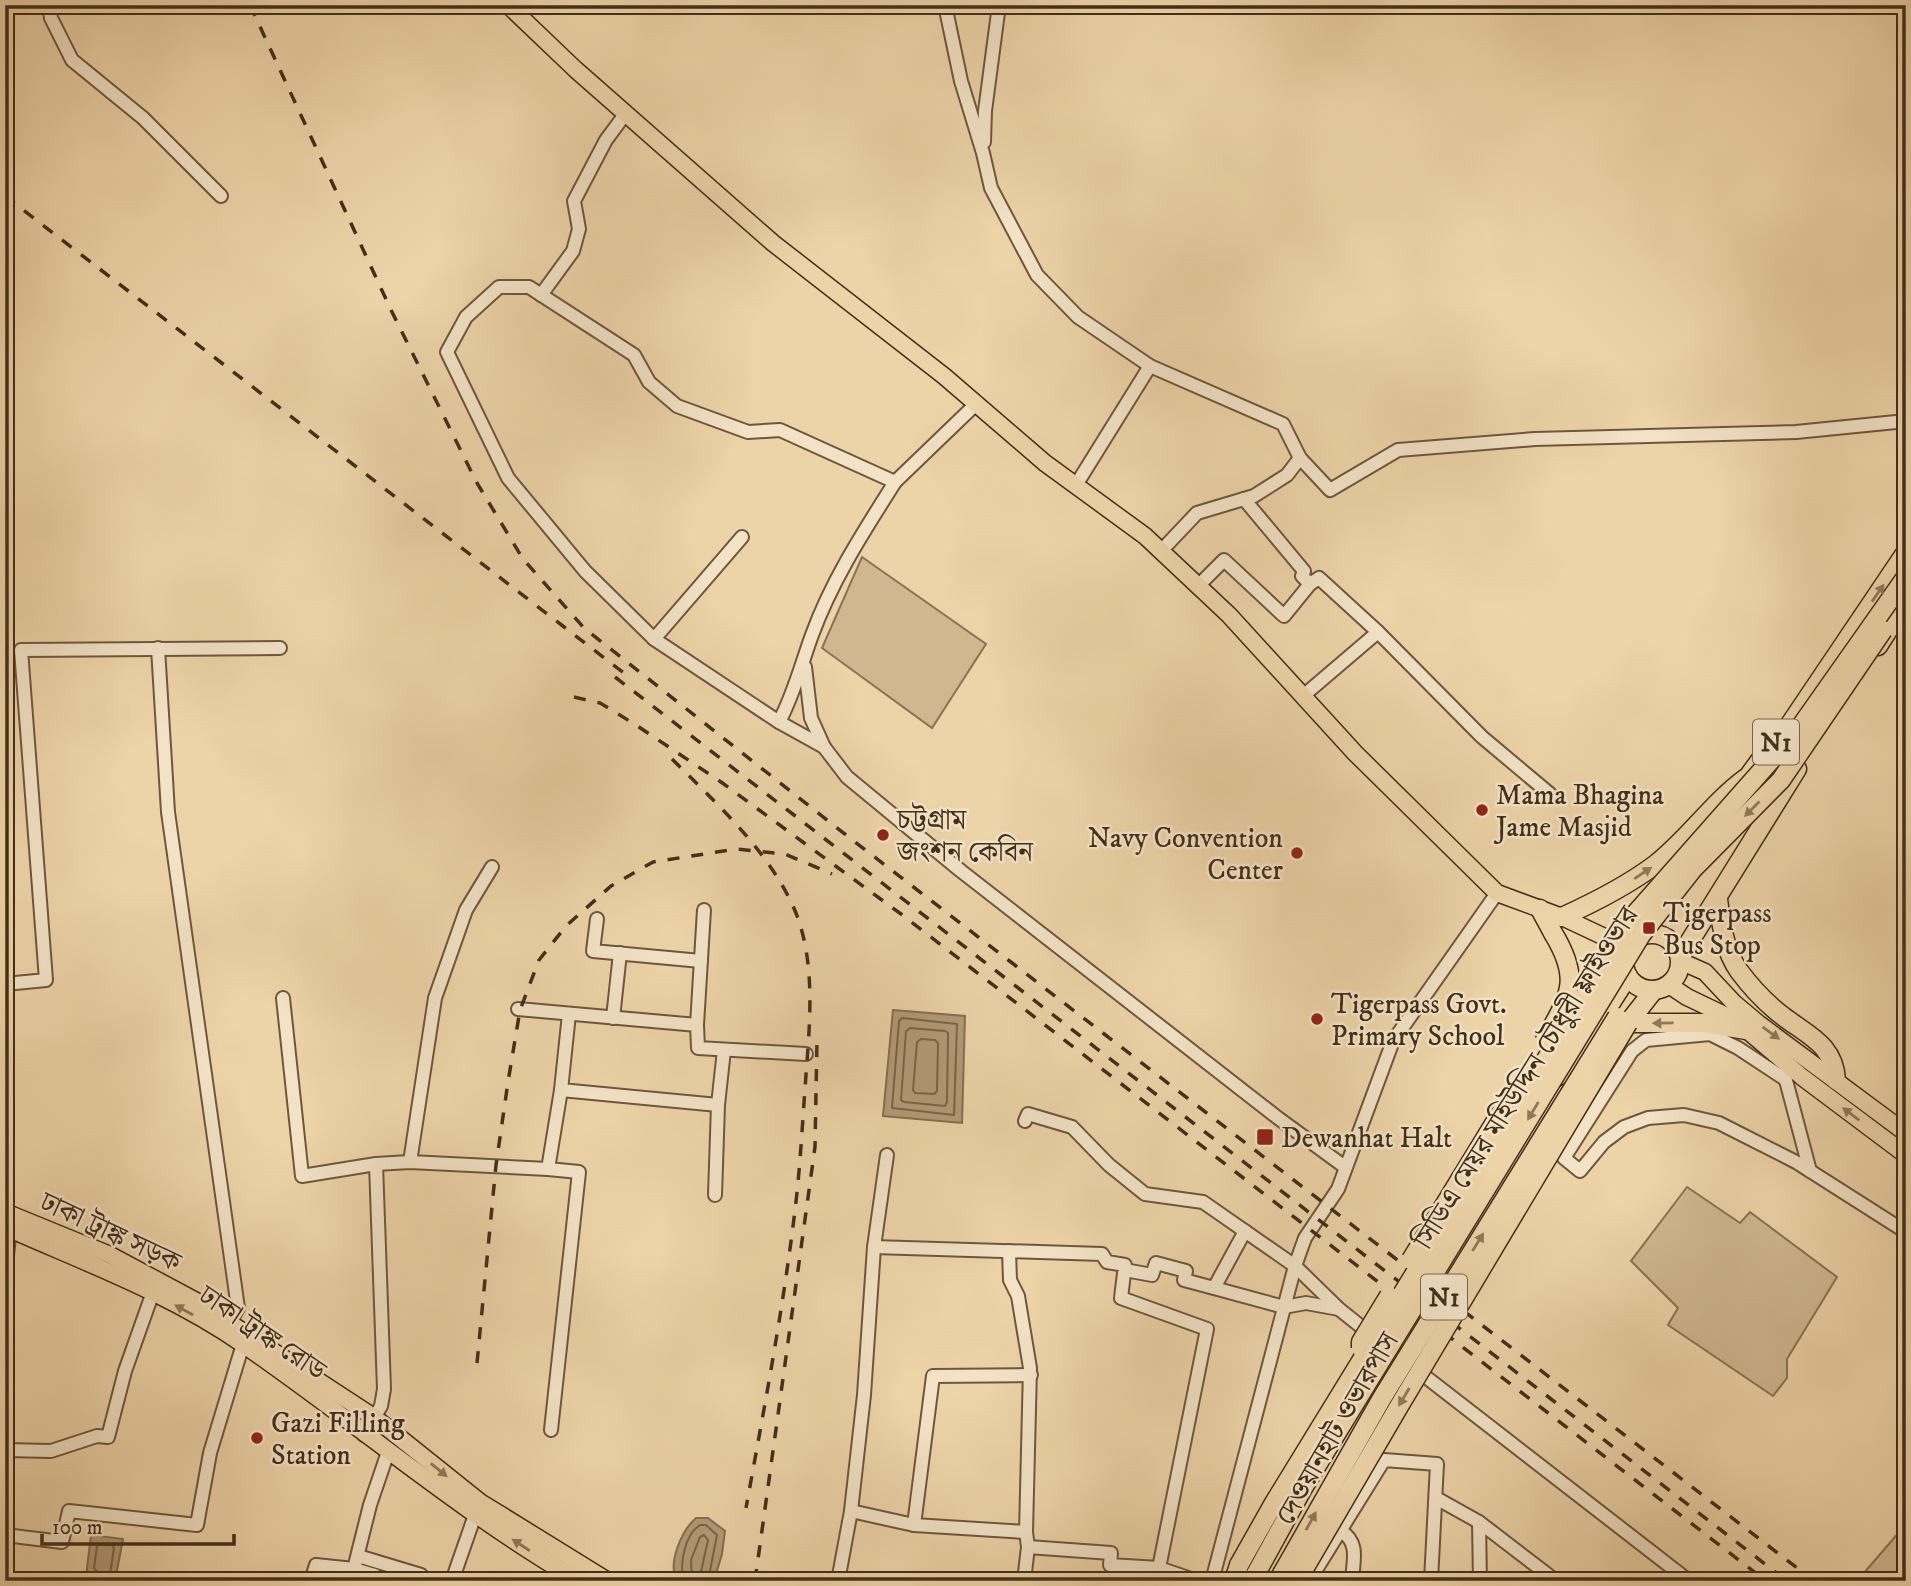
<svg xmlns="http://www.w3.org/2000/svg" width="1911" height="1586" font-family="'IM FELL DW Pica','Noto Serif Bengali',serif">
<style>
.green{fill:#d0b790;stroke:#8a7255;stroke-width:2}
.water{fill:#b39b78;stroke:#866f52;stroke-width:2}
.lines{fill:none;stroke-linecap:round;stroke-linejoin:round}
.shore{stroke:#7b6449;stroke-width:2}
.minor-casing{stroke:#6e573e;stroke-width:16}
.major-casing{stroke:#432e1a;stroke-width:19}
.highway-casing{stroke:#432e1a;stroke-width:21}
.minor{stroke:#f3e2c6;stroke-width:12}
.major{stroke:#edd3a8;stroke-width:16}
.highway{stroke:#edd3a8;stroke-width:18}
.rail{stroke:#432e1a;stroke-width:3.5;stroke-dasharray:12 12;stroke-linecap:butt}
.highway-bridge-casing{stroke:#432e1a;stroke-width:21;stroke-linecap:butt}
.highway-bridge{stroke:#edd3a8;stroke-width:18}
.oneway{fill:#90785a}
.poi-dot{fill:#8f2418;stroke:#f3e2c6;stroke-width:2.5}
.labels{text-anchor:middle;stroke-width:5;stroke-linejoin:round;paint-order:stroke}
.shield{fill:#f3e2c6;stroke:#78644e;stroke-width:2}
.shield-label{font-size:26px;font-weight:bold;fill:#432e1a}
.poi-label{font-size:28px;fill:#432e1a;stroke:#f3e2c6;text-anchor:start}
.street-label{font-size:28px;fill:#432e1a;stroke:#f3e2c6}
</style>
<rect width="100%" height="100%" fill="#edd3a8"/>
<filter id="stains"><feTurbulence type="fractalNoise" baseFrequency=".00286" numOctaves="4"/><feColorMatrix values="0 0 0 0 .2 0 0 0 0 .09 0 0 0 0 .02 0 0 0 .5 -.17"/></filter>
<radialGradient id="worn" r=".72"><stop offset=".6" stop-color="#630" stop-opacity="0"/><stop offset="1" stop-color="#630" stop-opacity=".3"/></radialGradient>
<g class="green">
<polygon points="862,557 986,644 932,728 822,648"/>
<polygon points="1687,1187 1740,1223 1750,1212 1837,1277 1787,1359 1787,1378 1773,1396 1668,1325 1678,1308 1631,1261"/>
<polygon points="1906,1524 1906,1581 1857,1581"/>
</g>
<g class="water">
<polygon points="893,1010 965,1016 962,1123 883,1116"/>
<path d="M696,1518H708L725,1531L722,1554L714,1581H677C667,1563 682,1530 696,1518Z"/>
<polygon points="91,1535 123,1539 115,1581 86,1576"/>
</g>
<g class="lines">
<g class="shore">
<polygon points="902,1018 957,1024 954,1115 892,1108 899,1021"/>
<polygon points="910,1028 945,1031 948,1033 947,1102 945,1106 904,1102 901,1100 906,1031"/>
<polygon points="921,1039 935,1040 938,1043 937,1091 934,1094 915,1093 913,1090 917,1042"/>
<polyline points="101,1581 100,1575 94,1568 97,1546 100,1544 112,1545 114,1548 109,1581"/>
<path d="M683,1581C680,1564 684,1535 700,1525H706L717,1535L708,1581"/>
<polyline points="692,1581 691,1560 700,1537 704,1535 708,1540 699,1581"/>
</g>
<g class="minor-casing">
<g id="minor">
<polyline points="49,5 51,18 72,60 143,118 221,196"/>
<polyline points="945,5 961,81 983,153 991,188 1037,275 1078,317 1150,366 1283,424 1300,458"/>
<polyline points="984,142 985,111 999,5"/>
<polyline points="541,295 573,251 579,229 574,201 606,140 626,113"/>
<polyline points="895,482 976,404"/>
<polyline points="1076,485 1150,366"/>
<polyline points="1244,499 1304,571 1302,576 1310,584 1319,578 1378,632"/>
<polyline points="742,537 654,639 779,722"/>
<polyline points="1161,551 1197,513 1254,496 1287,475 1300,458 1330,490 1398,450 1535,439 1796,432 1906,421"/>
<polyline points="1198,586 1224,560 1284,616 1310,584"/>
<path d="M654,639L585,571L508,478L447,352L466,317L499,287H529L634,355L649,382L677,406L748,432L780,430L895,482C864,531 832,580 812,635C801,665 794,694 779,722L824,747L847,777L961,871L1278,1118L1345,1167"/>
<polyline points="158,648 168,812 238,1308 226,1329"/>
<polyline points="805,667 811,718 824,747"/>
<polyline points="1303,696 1378,632 1482,737 1550,794"/>
<polyline points="597,919 593,951 701,961"/>
<polyline points="5,984 46,980 21,650 280,648"/>
<polyline points="283,998 302,1176 376,1164 410,1162 548,1169 561,1090"/>
<polyline points="518,1009 697,1025 698,1048 806,1054"/>
<polyline points="569,1014 561,1090 718,1105"/>
<polyline points="613,1018 620,953"/>
<polyline points="697,1025 704,910"/>
<polyline points="1784,1073 1810,1171"/>
<polyline points="1785,1079 1738,1048 1710,1034 1646,1040 1632,1051 1564,1158 1580,1171 1604,1142 1624,1127 1648,1118 1684,1115 1719,1123 1796,1162 1906,1232"/>
<polyline points="1025,1121 1028,1114 1072,1127 1109,1165 1145,1194 1203,1202 1295,1266 1339,1309 1364,1329 1689,1581"/>
<polyline points="410,1162 435,998 466,910 492,867"/>
<polyline points="548,1169 579,1172 551,1430"/>
<polyline points="715,1195 718,1105 724,1050"/>
<polyline points="874,1247 887,1155"/>
<polyline points="1009,1251 1010,1280 1018,1296 1030,1368 1026,1532 1028,1547 1024,1581"/>
<polyline points="1125,1270 1152,1275 1156,1263 1186,1271 1184,1280 1214,1288 1245,1231"/>
<polyline points="5,1273 10,1229"/>
<polyline points="1214,1288 1284,1307 1306,1303 1339,1309"/>
<polyline points="364,1435 381,1406 384,1389 376,1164"/>
<polyline points="5,1450 51,1451 97,1436 108,1437 125,1371 153,1292"/>
<polyline points="1436,1498 1479,1522"/>
<polyline points="914,1525 933,1376 1031,1375"/>
<path d="M1341,1531C1360,1543 1353,1561 1352,1581"/>
<polyline points="1026,1532 914,1525 851,1511 864,1395 874,1247 1102,1254 1107,1262 1125,1265 1121,1298 1207,1329 1159,1568 1197,1581"/>
<polyline points="5,1535 62,1542 69,1511 197,1525 210,1453 243,1344"/>
<polyline points="1028,1547 1111,1553 1110,1565 1159,1568"/>
<polyline points="358,1556 421,1575"/>
<polyline points="354,1569 375,1575 377,1581"/>
<polyline points="311,1581 316,1565 354,1569 370,1505 388,1452"/>
<polyline points="452,1581 475,1515"/>
<polyline points="550,1581 554,1566"/>
<polyline points="838,1581 851,1511"/>
<polyline points="1212,1581 1295,1266 1305,1238 1338,1189 1393,1041 1497,893"/>
<polyline points="1309,1581 1384,1460 1437,1464 1431,1581"/>
<polyline points="1480,1581 1479,1522 1556,1581"/>
</g>
</g>
<g class="major-casing">
<g id="major">
<polyline points="508,5 575,69 773,243 944,376 1045,463 1145,536 1229,615 1355,753 1497,893 1562,917 1628,948"/>
<polyline points="1680,961 1705,972 1734,1003 1759,1024 1906,1133"/>
<polyline points="1669,985 1687,997 1735,1020 1802,1077 1906,1155"/>
<polyline points="5,1212 110,1255 196,1301 375,1418 480,1502 608,1581"/>
<path d="M5,1227C86,1263 171,1294 244,1345C357,1423 460,1512 579,1581"/>
</g>
</g>
<g class="highway-casing">
<g id="highway">
<polyline points="1878,646 1906,602"/>
<polyline points="1750,774 1769,748 1780,739 1906,552"/>
<path d="M1718,899C1721,923 1724,950 1739,971C1751,987 1768,1005 1784,1017C1809,1036 1834,1045 1836,1080"/>
<polyline points="1540,909 1553,933"/>
<path d="M1562,917C1595,902 1627,886 1656,864C1689,838 1713,802 1746,778"/>
<circle cx="1652" cy="962" r="28"/>
<polyline points="1680,957 1797,769"/>
<polyline points="1628,1023 1703,1023 1746,1030"/>
<polyline points="1628,1023 1654,990"/>
<polyline points="1553,1079 1568,1070 1628,976"/>
</g>
</g>
<use href="#minor" class="minor"/>
<use href="#major" class="major"/>
<use href="#highway" class="highway"/>
<g class="rail">
<polyline points="250,5 391,310 477,483 523,559 584,628 846,835 1814,1581"/>
<polyline points="5,196 629,677"/>
<polyline points="615,677 1787,1581"/>
<polyline points="574,697 600,703 636,725 721,782 901,914 1766,1581"/>
<path d="M672,759C717,804 766,848 793,906C818,962 809,1029 805,1089C802,1129 800,1170 795,1210C783,1310 764,1409 746,1508"/>
<polyline points="477,1363 496,1165 508,1082 520,1010 539,960 566,926 611,886 653,862 736,849 785,854 832,874"/>
<polyline points="755,1581 815,1147 817,1040"/>
</g>
<g class="highway-bridge-casing">
<g id="highway-bridge">
<path d="M1544,1042C1568,997 1583,982 1553,933"/>
<polyline points="1411,1260 1502,1111"/>
<polyline points="1361,1348 1361,1342 1389,1296"/>
<polyline points="1234,1581 1239,1565 1274,1503 1636,913 1801,726 1906,577"/>
<polyline points="1252,1581 1303,1488 1641,935 1693,869 1781,780 1883,630"/>
<polyline points="1278,1581 1382,1398 1617,1017"/>
<polyline points="1297,1581 1398,1408 1628,1023"/>
</g>
</g>
<use href="#highway-bridge" class="highway-bridge"/>
</g>
<defs><path id="oneway-solid" d="M-6-.8H1V-3.2L6.5 0L1 3.2V.8H-6Z" transform="scale(1.75)"/></defs>
<g class="oneway">
<use href="#oneway-solid" transform="translate(1878 593) rotate(-55)"/>
<use href="#oneway-solid" transform="translate(1752 809) rotate(135)"/>
<use href="#oneway-solid" transform="translate(1643 873) rotate(-34)"/>
<use href="#oneway-solid" transform="translate(1663 1023) rotate(179)"/>
<use href="#oneway-solid" transform="translate(1771 1033) rotate(36)"/>
<use href="#oneway-solid" transform="translate(1533 1111) rotate(121)"/>
<use href="#oneway-solid" transform="translate(1851 1114) rotate(-143)"/>
<use href="#oneway-solid" transform="translate(1478 1242) rotate(-58)"/>
<use href="#oneway-solid" transform="translate(184 1310) rotate(-151)"/>
<use href="#oneway-solid" transform="translate(1404 1397) rotate(121)"/>
<use href="#oneway-solid" transform="translate(439 1470) rotate(39)"/>
<use href="#oneway-solid" transform="translate(1311 1521) rotate(-61)"/>
<use href="#oneway-solid" transform="translate(521 1545) rotate(-147)"/>
</g>
<g class="poi-dot">
<circle cx="1482" cy="810" r="7"/>
<circle cx="883" cy="835" r="7"/>
<circle cx="1297" cy="853" r="7"/>
<rect x="1642" y="921" width="14" height="14" rx="3.5"/>
<circle cx="1317" cy="1019" r="7"/>
<rect x="1256" y="1128" width="18" height="18" rx="3.5"/>
<circle cx="257" cy="1438" r="7"/>
</g>
<g class="labels">
<g class="shield">
<rect x="1753" y="719.5" width="46" height="45" rx="5"/>
<rect x="1421" y="1274.5" width="46" height="45" rx="5"/>
</g>
<g class="shield-label">
<text x="1776" y="751">N1</text>
<text x="1444" y="1306">N1</text>
</g>
<g class="poi-label">
<text x="1496" y="804">Mama Bhagina<tspan x="1496" dy="32">Jame Masjid</tspan></text>
<text x="897" y="829">চট্টগ্রাম<tspan x="897" dy="32">জংশন কেবিন</tspan></text>
<text x="1283" y="847" text-anchor="end">Navy Convention<tspan x="1283" dy="32">Center</tspan></text>
<text x="1663" y="922">Tigerpass<tspan x="1663" dy="32">Bus Stop</tspan></text>
<text x="1331" y="1013">Tigerpass Govt.<tspan x="1331" dy="32">Primary School</tspan></text>
<text x="1281" y="1147">Dewanhat Halt</text>
<text x="271" y="1432">Gazi Filling<tspan x="271" dy="32">Station</tspan></text>
</g>
<g class="street-label">
<text transform="translate(1525 1077) rotate(-58)" y="10">সিডিএ মেয়র মহিউদ্দিন চৌধুরী ফ্লাইওভার</text>
<text transform="translate(111 1231) rotate(25)" y="10">ঢাকা ট্রাঙ্ক সড়ক</text>
<text transform="translate(263 1332) rotate(34)" y="10">ঢাকা ট্রাঙ্ক রোড</text>
<text transform="translate(1336 1428) rotate(-60)" y="10">দেওয়ানহাট ওভারপাস</text>
</g>
</g>
<rect width="1911" height="1586" fill="none" stroke="#edd3a8" stroke-width="28"/>
<rect x="7" y="7" width="1897" height="1572" fill="none" stroke="#432e1a" stroke-width="3.5"/>
<rect x="14" y="14" width="1883" height="1558" fill="none" stroke="#432e1a" stroke-width="2"/>
<path d="M42 1534v10h192v-10" fill="none" stroke="#432e1a" stroke-width="3.5"/>
<text x="52" y="1534" font-size="21" fill="#432e1a" stroke="#f3e2c6" stroke-width="5" paint-order="stroke">100 m</text>
<rect width="100%" height="100%" filter="url(#stains)"/>
<rect width="100%" height="100%" fill="url(#worn)"/>
</svg>
